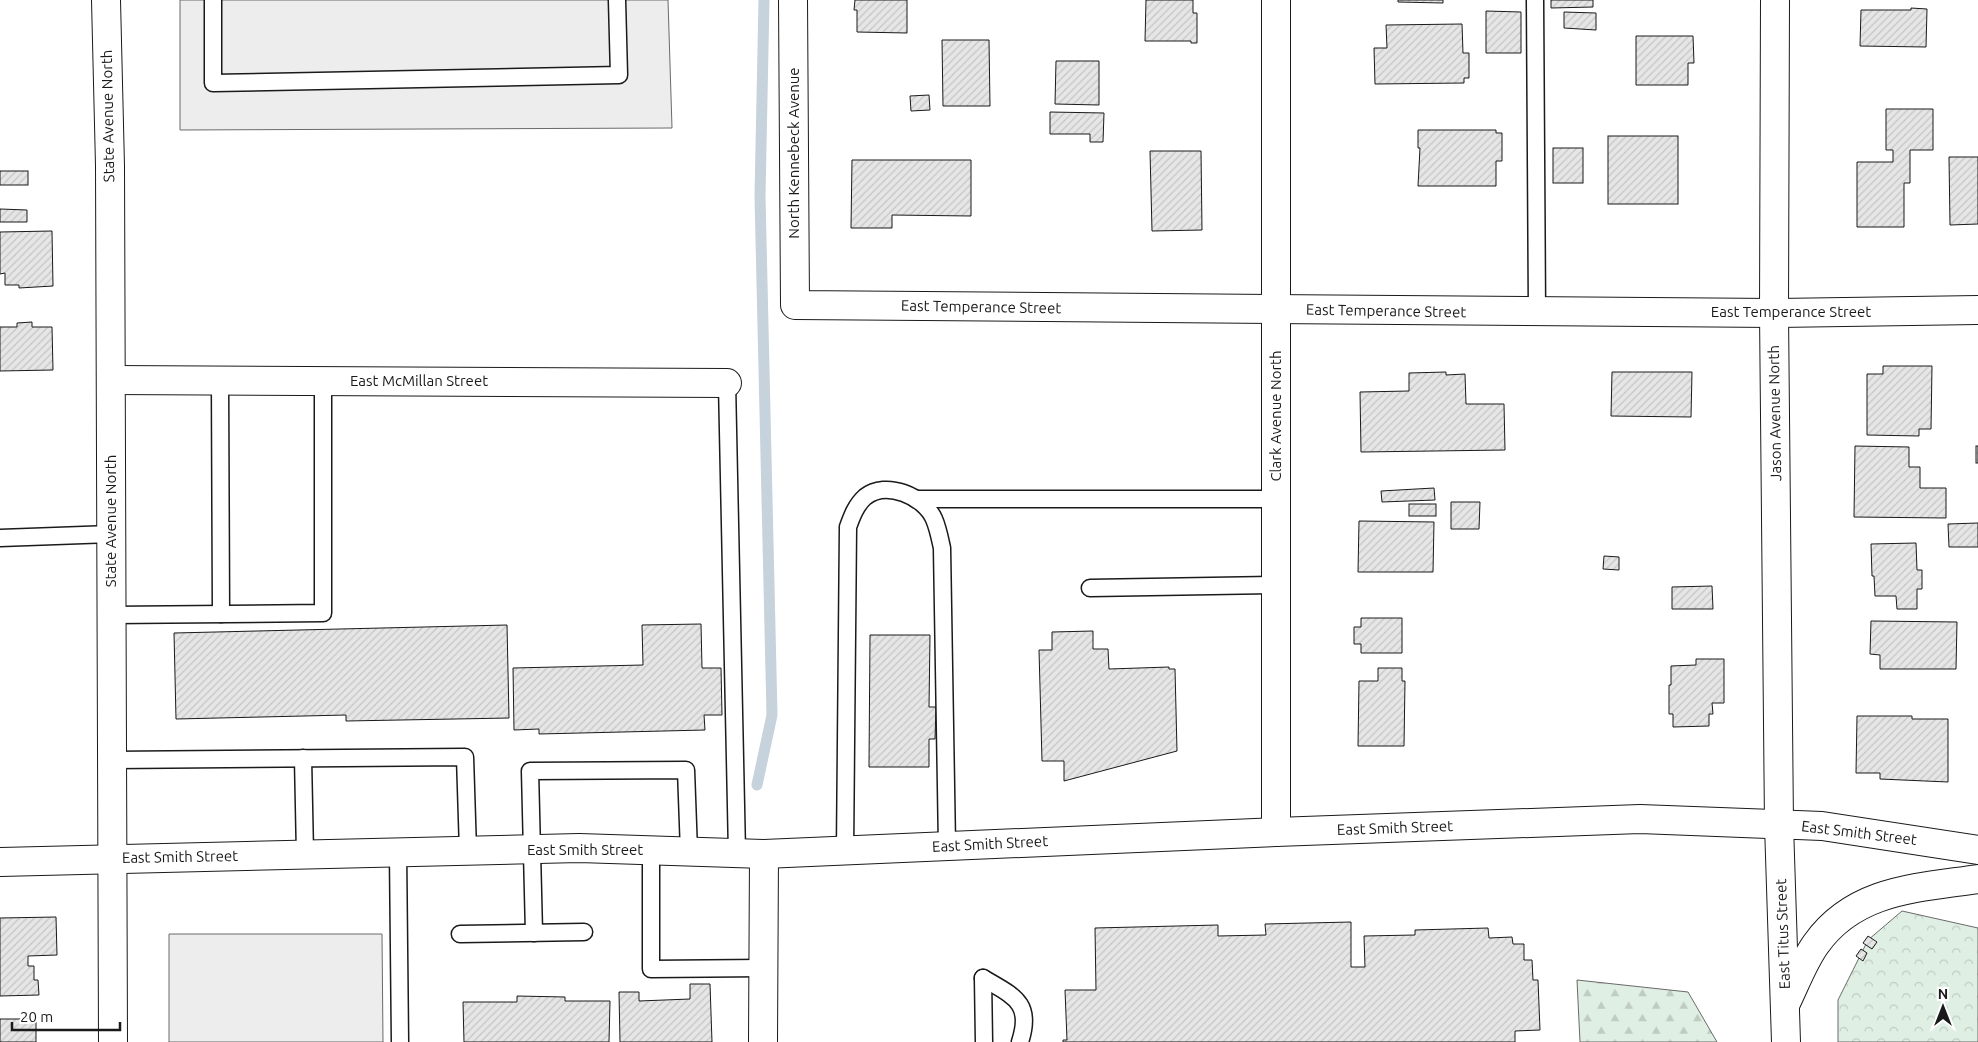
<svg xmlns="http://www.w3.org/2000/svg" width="1978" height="1042" font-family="Ubuntu,sans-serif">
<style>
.forest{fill:url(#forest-firs);stroke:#6a6a6a}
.park{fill:url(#park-crowns);stroke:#6a6a6a}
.parking{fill:#ededed;stroke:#6a6a6a}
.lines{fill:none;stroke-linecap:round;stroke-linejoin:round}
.stream{stroke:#c6d2dc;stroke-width:11}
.building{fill:url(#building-hatch);stroke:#1a1a1a}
.lane-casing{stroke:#1a1a1a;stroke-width:19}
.street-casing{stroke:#1a1a1a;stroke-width:30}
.secondary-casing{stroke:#1a1a1a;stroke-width:30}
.primary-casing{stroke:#1a1a1a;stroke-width:30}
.lane{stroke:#fff;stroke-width:16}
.street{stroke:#fff;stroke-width:28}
.secondary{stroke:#fff;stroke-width:28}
.primary{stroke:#fff;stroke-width:28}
.labels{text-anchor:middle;stroke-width:4;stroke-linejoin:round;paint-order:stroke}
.street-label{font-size:15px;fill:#1a1a1a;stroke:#fff}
</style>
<defs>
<pattern id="forest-firs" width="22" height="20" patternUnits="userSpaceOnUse" patternTransform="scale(1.25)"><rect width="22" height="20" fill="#e0efe3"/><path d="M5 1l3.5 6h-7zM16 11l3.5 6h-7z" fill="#c0ccc2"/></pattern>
<pattern id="park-crowns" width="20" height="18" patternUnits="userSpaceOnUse" patternTransform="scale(1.25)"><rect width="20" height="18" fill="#e0efe3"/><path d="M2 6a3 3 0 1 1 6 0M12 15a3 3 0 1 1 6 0" fill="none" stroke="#c0ccc2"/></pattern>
<pattern id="building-hatch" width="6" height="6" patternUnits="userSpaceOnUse" patternTransform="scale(1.25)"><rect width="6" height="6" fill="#e6e6e6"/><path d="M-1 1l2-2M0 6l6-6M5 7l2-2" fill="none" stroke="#c5c5c5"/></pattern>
</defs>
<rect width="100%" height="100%" fill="#fff"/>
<polygon class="forest" points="1577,980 1688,992 1717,1042 1580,1042"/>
<polygon class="park" points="1902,911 1978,928 1978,1042 1838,1042 1838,1000 1868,940"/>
<g class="parking">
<polygon points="180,0 668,0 672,128 180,130"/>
<polygon points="169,934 382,934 383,1042 169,1042"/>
</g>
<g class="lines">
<polyline class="stream" points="757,785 772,715 760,196 764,0"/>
</g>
<g class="building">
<polygon points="855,0 907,0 907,33 857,32 857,10 854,10"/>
<polygon points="1146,0 1193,0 1193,13 1197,13 1197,43 1191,43 1191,41 1145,41"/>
<polygon points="1398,0 1443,0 1443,3 1398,2"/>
<polygon points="1551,0 1593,0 1593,7 1551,8"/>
<polygon points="1911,8 1927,9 1926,47 1860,46 1861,10 1911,10"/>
<polygon points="1486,11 1521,12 1521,53 1486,53"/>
<polygon points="1564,12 1596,13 1596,30 1564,28"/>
<polygon points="1462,24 1463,53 1469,53 1469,78 1464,78 1464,83 1375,84 1374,48 1387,48 1386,25"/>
<polygon points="1636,36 1693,36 1694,63 1688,63 1688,85 1636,85"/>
<polygon points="942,40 989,40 990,106 943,106"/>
<polygon points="1056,61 1099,61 1099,105 1055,104"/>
<polygon points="929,95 930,110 911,111 910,96"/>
<polygon points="1886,109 1933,109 1933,150 1910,150 1910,183 1904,183 1904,227 1857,227 1857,162 1893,162 1893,150 1886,150"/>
<polygon points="1050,112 1104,113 1103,142 1090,142 1090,134 1050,134"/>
<polygon points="1418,130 1496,130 1496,133 1502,133 1502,161 1496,161 1496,186 1418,186 1420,148 1418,148"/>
<rect x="1608" y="136" width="70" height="68"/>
<rect x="1553" y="148" width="30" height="35"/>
<polygon points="1150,151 1201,151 1202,230 1152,231"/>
<polygon points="1949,157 1978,157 1978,224 1950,225"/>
<polygon points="852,160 971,160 971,216 892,215 892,228 851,228"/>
<rect x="0" y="171" width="28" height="14"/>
<polygon points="0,209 27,210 27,222 0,222"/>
<polygon points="52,231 53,286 19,288 19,285 5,285 5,273 0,274 0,232"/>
<polygon points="32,322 32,327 52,327 53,370 0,371 0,327 17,327 17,323"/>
<polygon points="1883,366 1932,366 1931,429 1919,429 1919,436 1867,435 1867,374 1883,374"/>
<polygon points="1446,372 1446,375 1465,374 1466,404 1504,404 1505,450 1361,452 1360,392 1409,391 1409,373"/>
<polygon points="1612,372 1692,372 1691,417 1611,416"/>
<polygon points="1855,446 1909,447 1909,467 1920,467 1920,488 1946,488 1946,518 1854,517"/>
<rect x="1976" y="446" width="2" height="17"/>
<polygon points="1434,488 1435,500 1382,502 1381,491"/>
<polygon points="1451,502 1480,502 1479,529 1451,529"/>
<rect x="1409" y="504" width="27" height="12"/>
<polygon points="1359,521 1434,522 1433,572 1358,572"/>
<polygon points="1978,523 1978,547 1949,547 1948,524"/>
<polygon points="1916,543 1917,570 1922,570 1922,589 1917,589 1917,609 1897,609 1896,596 1875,596 1874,576 1872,576 1871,544"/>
<polygon points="1604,556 1619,557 1619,570 1603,569"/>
<polygon points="1712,586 1713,609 1672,609 1672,587"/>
<polygon points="1361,618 1402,618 1402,653 1361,653 1361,644 1354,644 1354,627 1361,627"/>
<polygon points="1871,621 1957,622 1956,669 1880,669 1880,655 1870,654"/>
<polygon points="701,624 702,668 721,668 722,715 704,715 705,730 539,734 539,729 514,730 513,668 643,665 642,625"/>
<polygon points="507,625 509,718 346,721 346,715 176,719 174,633"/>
<polygon points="1093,631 1093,649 1108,649 1109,669 1169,667 1169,669 1175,669 1177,751 1064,781 1064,761 1042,761 1039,650 1052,650 1052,632"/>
<polygon points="870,635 930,635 929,707 936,707 935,739 929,739 929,767 869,767"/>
<polygon points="1696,659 1724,659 1724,703 1712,703 1713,714 1709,714 1709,726 1673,727 1673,714 1669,714 1669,685 1671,685 1671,666 1696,665"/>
<polygon points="1378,668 1402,668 1402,681 1405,681 1404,746 1358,746 1359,681 1378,681"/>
<polygon points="1857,716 1912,716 1912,719 1948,719 1948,782 1880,779 1880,773 1856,773"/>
<polygon points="56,917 57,955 28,956 28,966 34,966 34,980 38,980 39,995 0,996 0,918"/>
<polygon points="1351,922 1351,967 1365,967 1364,936 1415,935 1415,930 1488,928 1489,938 1512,937 1513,944 1524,944 1524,960 1532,960 1533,980 1538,980 1540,1030 1515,1031 1515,1042 1063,1042 1063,1040 1067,1040 1065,990 1096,990 1095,928 1218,925 1218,936 1266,935 1265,924"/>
<polygon points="1868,936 1877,942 1872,949 1863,943"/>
<polygon points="1861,949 1867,953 1863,961 1856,956"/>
<polygon points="690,984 710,984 712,1042 620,1042 619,992 639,992 639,1001 690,999"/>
<polygon points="517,996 565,997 565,1001 610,1001 609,1042 464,1042 463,1002 517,1002"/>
<rect x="0" y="1019" width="36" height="23"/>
</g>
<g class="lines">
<g class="lane-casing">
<g id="lane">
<polyline points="213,0 213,83 619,75 617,0"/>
<polyline points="1535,0 1537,312"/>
<polyline points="220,380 221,614"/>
<polyline points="727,383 737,853"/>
<polyline points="917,499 1276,499"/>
<polyline points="0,538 111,534"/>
<polyline points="1090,588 1276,585"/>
<polyline points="111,615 323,613 323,380"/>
<polyline points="303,758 305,854"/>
<polyline points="112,760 465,757 468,851"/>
<polyline points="651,850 651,969 764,968"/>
<path d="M845,851L848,527C852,516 856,505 865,497C886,480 924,496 934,519C938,528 940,539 942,548L947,846"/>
<polyline points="398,852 400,1042"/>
<polyline points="534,933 530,771 686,770 689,852"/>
<polyline points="460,934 584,932"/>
<path d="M983,978C1013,996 1033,1002 1020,1042"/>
<polyline points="983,978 984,1042"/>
</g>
</g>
<g class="street-casing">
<g id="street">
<polyline points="106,0 110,166 113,1042"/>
<polyline points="793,0 795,305 1774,313 1978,310"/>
<polyline points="1276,0 1276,832"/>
<polyline points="1775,0 1774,313 1779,825"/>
<polyline points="111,380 727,383"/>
<polyline points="763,1042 764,854"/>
</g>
</g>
<g class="secondary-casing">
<g id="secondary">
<polyline points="1779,825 1786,1042"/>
<path d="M1785,1005C1795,985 1803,962 1816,944C1855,889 1918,888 1978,879"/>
</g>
</g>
<g class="primary-casing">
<polyline id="primary" points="0,862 579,848 764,854 1276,832 1640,819 1822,826 1978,850"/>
</g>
<use href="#lane" class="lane"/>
<use href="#street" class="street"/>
<use href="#secondary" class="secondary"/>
<use href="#primary" class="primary"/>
</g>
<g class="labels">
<g class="street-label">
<text transform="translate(108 116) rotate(-91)" y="5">State Avenue North</text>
<text transform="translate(794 153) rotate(-90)" y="5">North Kennebeck Avenue</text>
<text transform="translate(981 307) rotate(1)" y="5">East Temperance Street</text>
<text transform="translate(1386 311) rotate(1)" y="5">East Temperance Street</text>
<text x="1791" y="317">East Temperance Street</text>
<text x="419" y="386">East McMillan Street</text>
<text transform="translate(1775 413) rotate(-91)" y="5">Jason Avenue North</text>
<text transform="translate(1276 416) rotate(-90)" y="5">Clark Avenue North</text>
<text transform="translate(111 521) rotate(-90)" y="5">State Avenue North</text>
<text transform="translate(1395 828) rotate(-2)" y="5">East Smith Street</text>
<text transform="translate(1859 833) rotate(7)" y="5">East Smith Street</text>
<text transform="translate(990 844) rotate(-3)" y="5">East Smith Street</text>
<text x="585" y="855">East Smith Street</text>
<text transform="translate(180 857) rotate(-1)" y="5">East Smith Street</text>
<text transform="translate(1783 934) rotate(-92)" y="5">East Titus Street</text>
</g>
</g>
<g transform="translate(1943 1007)" stroke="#ffffff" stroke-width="4" paint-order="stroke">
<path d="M0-4L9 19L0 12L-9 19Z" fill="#1a1a1a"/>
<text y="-8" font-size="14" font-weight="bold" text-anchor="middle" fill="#1a1a1a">N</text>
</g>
<path d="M12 1022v8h108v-8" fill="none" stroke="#1a1a1a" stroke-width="2.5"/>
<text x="20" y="1022" font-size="15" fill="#1a1a1a" stroke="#ffffff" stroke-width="4" paint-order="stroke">20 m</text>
</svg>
